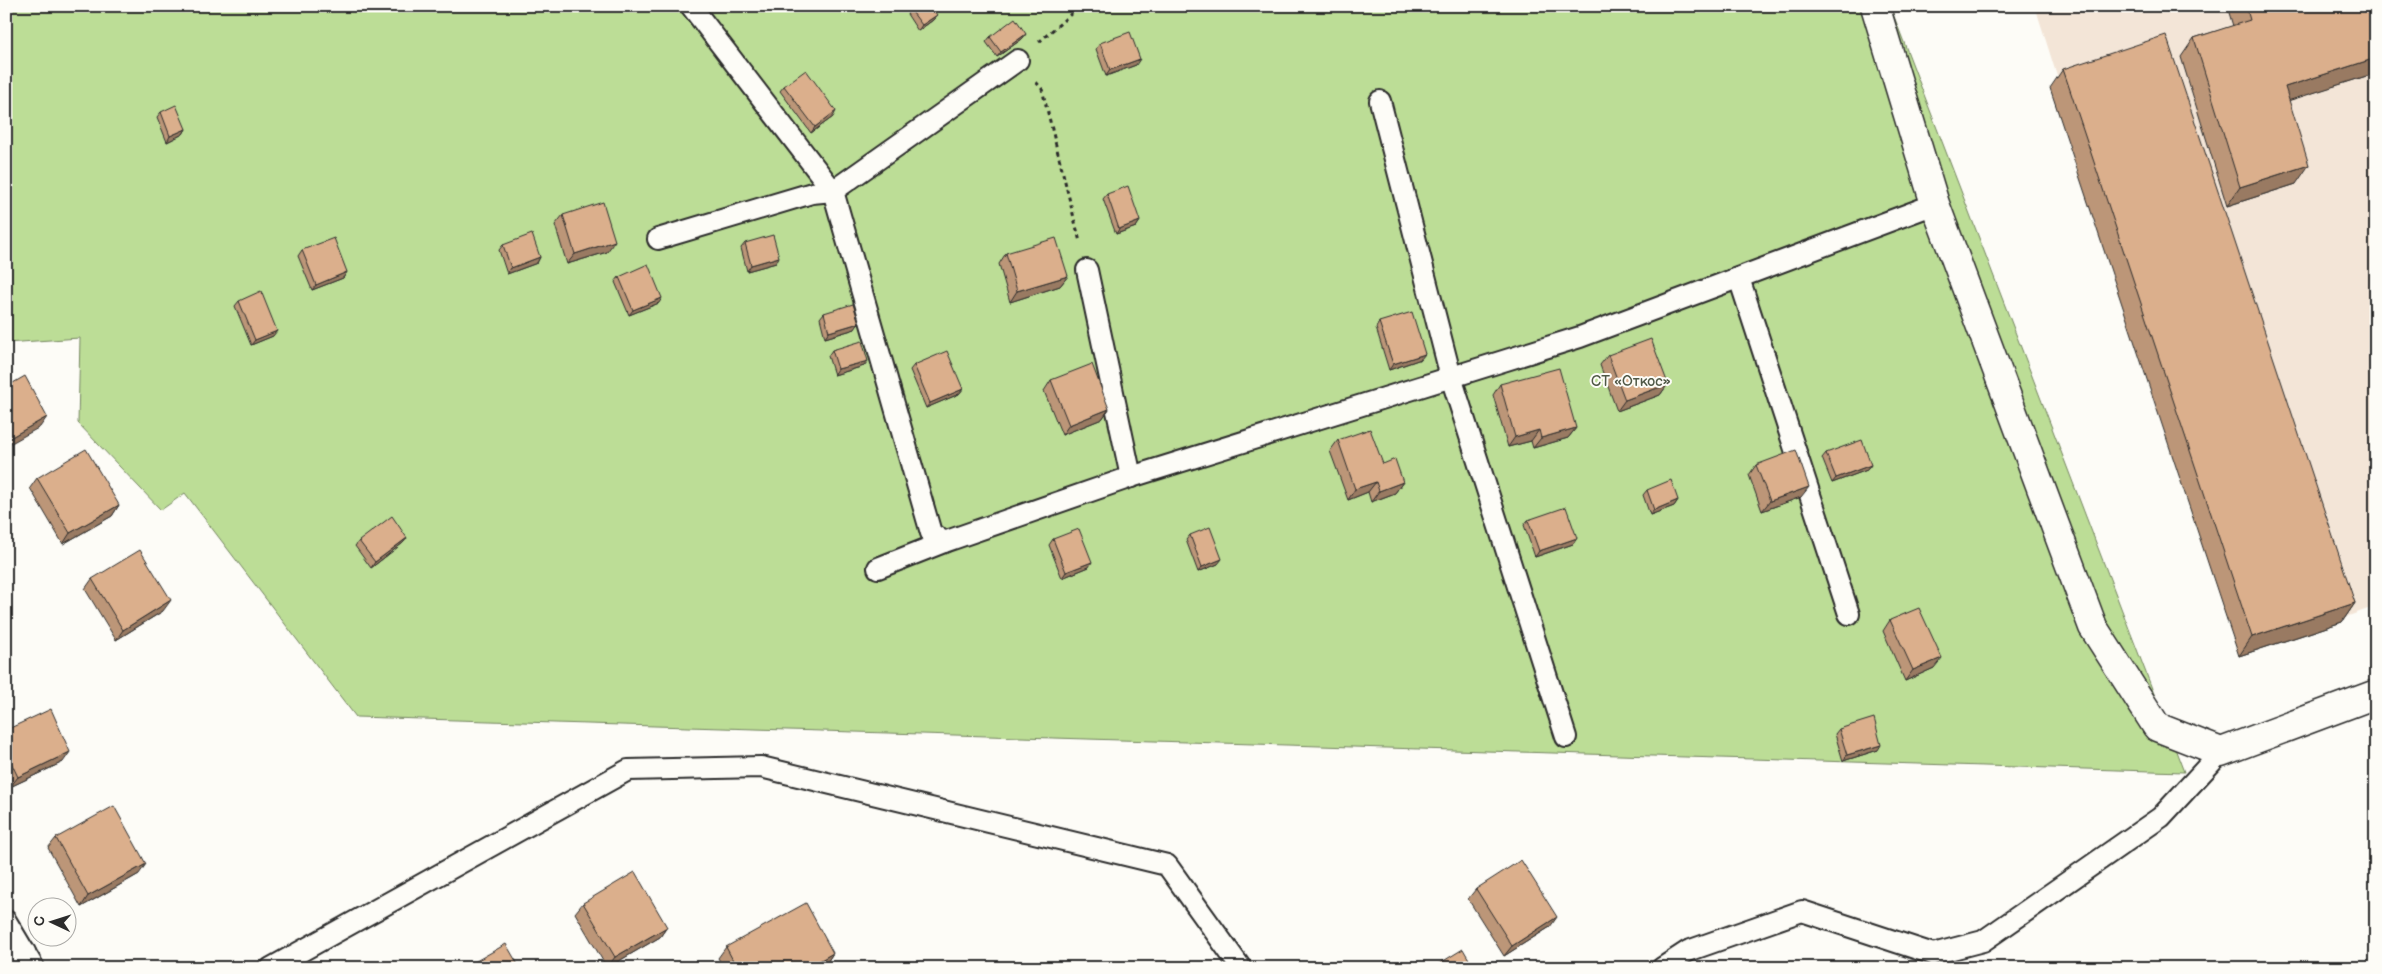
<svg xmlns="http://www.w3.org/2000/svg" width="2382" height="974" font-family="'Balsamiq Sans',sans-serif">
<style>
.built{fill:#f3e5d7}
.green{fill:#bcdd96;stroke:#748460}
.lines{fill:none;stroke-linecap:round;stroke-linejoin:round}
.service-casing{stroke:#2b2b2b;stroke-width:24}
.minor-casing{stroke:#2b2b2b;stroke-width:31}
.path{stroke:#2b2b2b;stroke-width:3;stroke-dasharray:4 4;stroke-linecap:butt}
.service{stroke:#fdfcf7;stroke-width:20}
.minor{stroke:#fdfcf7;stroke-width:28}
.wall{fill:#bc9678;stroke:#2b2b2b}
.shaded-wall{fill:#997a62;stroke:#2b2b2b}
.building{fill:#dbaf8c;stroke:#2b2b2b}
.labels{text-anchor:middle;stroke-width:4;stroke-linejoin:round;paint-order:stroke}
.park-label{font-size:15px;fill:#4f5846;stroke:#fdfcf7}
</style>
<rect width="100%" height="100%" fill="#fdfcf7"/>
<filter id="ink" filterUnits="userSpaceOnUse"><feTurbulence type="fractalNoise" baseFrequency=".02" numOctaves="2"/><feDisplacementMap in="SourceGraphic" scale="10" xChannelSelector="R" yChannelSelector="G"/><feConvolveMatrix kernelMatrix="1 2 1 2 8 2 1 2 1" color-interpolation-filters="sRGB"/></filter>
<g filter="url(#ink)">
<polygon class="built" points="2035,6 2376,6 2376,606 2239,656"/>
<polygon class="green" points="6,6 1890,6 2184,772 356,717 185,493 161,510 78,423 80,338 6,343"/>
<g class="lines">
<g class="service-casing">
<g id="service">
<polyline points="691,6 833,191 931,533 944,542 1131,477 1580,337 1935,204"/>
<polyline points="1380,101 1451,377 1566,737"/>
<polyline points="658,239 812,193 833,191 1018,60"/>
<polyline points="1087,270 1131,477"/>
<polyline points="1739,278 1849,614"/>
<polyline points="878,568 944,542"/>
<polyline points="6,921 34,968"/>
<polyline points="6,965 25,952"/>
<polyline points="271,968 628,770 761,767 1167,865 1241,968"/>
<polyline points="1662,968 1688,951 1802,911 1933,954 1983,941 2161,817 2221,752"/>
</g>
</g>
<g class="minor-casing">
<polyline id="minor" points="1875,6 1935,204 2093,627 2157,727 2221,752 2376,694"/>
</g>
<g class="path">
<polyline points="1039,42 1080,6"/>
<polyline points="1036,82 1042,89 1080,242"/>
</g>
<use href="#service" class="service"/>
<use href="#minor" class="minor"/>
</g>
<g class="wall">
<polygon points="2227,6 2376,6 2376,73 2289,100 2296,184 2227,206 2181,57 2194,38 2233,26"/>
<polygon points="910,9 937,15 933,20 918,31 907,14"/>
<polygon points="1026,34 1022,39 997,57 986,42 990,37"/>
<polygon points="1100,43 1136,65 1106,76 1096,49"/>
<polygon points="2063,69 2355,603 2342,622 2239,656 2050,88"/>
<polygon points="784,86 833,117 811,133 780,91"/>
<polygon points="161,112 186,129 183,134 167,142 157,117"/>
<polygon points="1107,194 1140,221 1136,227 1116,234 1103,199"/>
<polygon points="563,215 607,252 567,264 555,225"/>
<polygon points="745,243 776,263 747,271 741,248"/>
<polygon points="503,245 540,257 537,263 507,274 499,250"/>
<polygon points="302,250 347,272 343,278 312,290 298,256"/>
<polygon points="1006,253 1068,276 1060,286 1010,302 999,264"/>
<polygon points="619,277 659,303 629,315 615,282"/>
<polygon points="239,301 273,336 251,345 235,306"/>
<polygon points="824,313 855,329 825,338 820,318"/>
<polygon points="1379,322 1421,359 1389,370 1376,328"/>
<polygon points="832,350 864,366 834,375 828,356"/>
<polygon points="1608,355 1668,384 1660,395 1617,411 1600,365"/>
<polygon points="914,365 963,389 959,394 926,408 910,370"/>
<polygon points="1051,380 1109,409 1102,419 1062,435 1044,391"/>
<polygon points="1500,384 1576,428 1568,438 1533,448 1531,441 1508,447 1493,395"/>
<polygon points="1338,440 1383,464 1403,482 1395,493 1371,502 1368,492 1348,500 1330,451"/>
<polygon points="1826,453 1871,465 1867,470 1832,483 1822,458"/>
<polygon points="1756,465 1801,497 1762,511 1749,475"/>
<polygon points="37,478 119,505 112,516 63,544 30,488"/>
<polygon points="1647,490 1678,500 1674,506 1650,515 1643,495"/>
<polygon points="1528,520 1577,538 1573,544 1535,557 1524,525"/>
<polygon points="1190,535 1218,564 1198,572 1186,540"/>
<polygon points="407,538 403,543 371,568 355,546 359,541"/>
<polygon points="1053,539 1089,567 1062,578 1049,545"/>
<polygon points="92,579 163,611 116,640 85,589"/>
<polygon points="1890,620 1934,668 1905,681 1883,631"/>
<polygon points="1839,729 1878,750 1843,761 1835,734"/>
<polygon points="6,730 63,762 10,787 6,779"/>
<polygon points="56,838 139,874 81,907 48,848"/>
<polygon points="1476,889 1550,927 1504,956 1468,899"/>
<polygon points="583,903 667,927 660,937 607,968 575,913"/>
<polygon points="726,947 833,953 826,964 818,968 724,968 718,958"/>
</g>
<g class="shaded-wall">
<polygon points="937,15 933,20 918,31 922,25"/>
<polygon points="1026,34 1022,39 997,57 1001,52"/>
<polygon points="2376,58 2376,73 2272,106 2285,87"/>
<polygon points="1140,59 1136,65 1106,76 1110,70"/>
<polygon points="836,111 833,117 811,133 815,127"/>
<polygon points="186,129 183,134 167,142 170,136"/>
<polygon points="2309,165 2296,184 2227,206 2240,187"/>
<polygon points="1140,221 1136,227 1116,234 1119,229"/>
<polygon points="615,241 607,252 567,264 575,254"/>
<polygon points="540,257 537,263 507,274 511,268"/>
<polygon points="779,257 776,263 747,271 751,265"/>
<polygon points="347,272 343,278 312,290 316,285"/>
<polygon points="1068,276 1060,286 1010,302 1017,291"/>
<polygon points="662,298 659,303 629,315 633,310"/>
<polygon points="859,323 855,329 825,338 829,332"/>
<polygon points="277,331 273,336 251,345 255,340"/>
<polygon points="1425,354 1421,359 1389,370 1393,364"/>
<polygon points="868,361 864,366 834,375 838,369"/>
<polygon points="1668,384 1660,395 1617,411 1625,400"/>
<polygon points="963,389 959,394 926,408 930,403"/>
<polygon points="1109,409 1102,419 1062,435 1069,425"/>
<polygon points="47,417 40,427 6,446 6,440"/>
<polygon points="1576,428 1568,438 1533,448 1541,438"/>
<polygon points="1539,430 1531,441 1508,447 1515,437"/>
<polygon points="1871,465 1867,470 1832,483 1836,478"/>
<polygon points="1376,482 1368,492 1348,500 1355,489"/>
<polygon points="1403,482 1395,493 1371,502 1379,491"/>
<polygon points="1809,487 1801,497 1762,511 1770,501"/>
<polygon points="1678,500 1674,506 1650,515 1654,510"/>
<polygon points="119,505 112,516 63,544 70,533"/>
<polygon points="407,538 403,543 371,568 375,562"/>
<polygon points="1577,538 1573,544 1535,557 1539,551"/>
<polygon points="1222,559 1218,564 1198,572 1202,567"/>
<polygon points="1092,562 1089,567 1062,578 1066,572"/>
<polygon points="171,600 163,611 116,640 123,630"/>
<polygon points="2355,603 2342,622 2239,656 2252,637"/>
<polygon points="1942,658 1934,668 1905,681 1913,670"/>
<polygon points="1881,745 1878,750 1843,761 1847,755"/>
<polygon points="70,752 63,762 10,787 18,777"/>
<polygon points="146,864 139,874 81,907 88,896"/>
<polygon points="1557,917 1550,927 1504,956 1512,946"/>
<polygon points="667,927 660,937 607,968 615,957"/>
<polygon points="833,953 826,964 818,968 807,968"/>
</g>
<g class="building">
<polygon points="914,6 931,6 937,15 922,25 910,9"/>
<polygon points="2246,6 2376,6 2376,58 2285,87 2309,165 2240,187 2194,38 2250,20"/>
<polygon points="1015,18 1026,34 1001,52 990,37"/>
<polygon points="1130,32 1140,59 1110,70 1100,43"/>
<polygon points="2166,35 2355,603 2252,637 2063,69"/>
<polygon points="806,70 836,111 815,127 784,86"/>
<polygon points="176,105 186,129 170,136 161,112"/>
<polygon points="1128,186 1140,221 1119,229 1107,194"/>
<polygon points="603,202 615,241 575,254 563,215"/>
<polygon points="532,234 540,257 511,268 503,245"/>
<polygon points="773,235 779,257 751,265 745,243"/>
<polygon points="334,238 347,272 316,285 302,250"/>
<polygon points="1056,238 1068,276 1017,291 1006,253"/>
<polygon points="648,264 662,298 633,310 619,277"/>
<polygon points="261,291 277,331 255,340 239,301"/>
<polygon points="853,304 859,323 829,332 824,313"/>
<polygon points="1412,312 1425,354 1393,364 1379,322"/>
<polygon points="1651,339 1668,384 1625,400 1608,355"/>
<polygon points="862,341 868,361 838,369 832,350"/>
<polygon points="947,351 963,389 930,403 914,365"/>
<polygon points="1092,364 1109,409 1069,425 1051,380"/>
<polygon points="1559,368 1576,428 1541,438 1539,430 1515,437 1500,384"/>
<polygon points="25,376 47,417 6,440 6,387"/>
<polygon points="1370,429 1383,464 1395,459 1403,482 1379,491 1376,482 1355,489 1338,440"/>
<polygon points="1862,440 1871,465 1836,478 1826,453"/>
<polygon points="86,449 119,505 70,533 37,478"/>
<polygon points="1796,450 1809,487 1770,501 1756,465"/>
<polygon points="1671,480 1678,500 1654,510 1647,490"/>
<polygon points="1566,507 1577,538 1539,551 1528,520"/>
<polygon points="392,516 407,538 375,562 359,541"/>
<polygon points="1210,527 1222,559 1202,567 1190,535"/>
<polygon points="1079,529 1092,562 1066,572 1053,539"/>
<polygon points="140,550 171,600 123,630 92,579"/>
<polygon points="1919,608 1942,658 1913,670 1890,620"/>
<polygon points="51,709 70,752 18,777 6,752 6,730"/>
<polygon points="1874,718 1881,745 1847,755 1839,729"/>
<polygon points="114,806 146,864 88,896 56,838"/>
<polygon points="1521,860 1557,917 1512,946 1476,889"/>
<polygon points="635,872 667,927 615,957 583,903"/>
<polygon points="806,903 833,953 807,968 737,968 726,947"/>
<polygon points="506,944 520,968 464,968"/>
<polygon points="1463,949 1474,968 1432,968"/>
</g>
</g>
<g class="labels">
<g class="park-label">
<text x="1631" y="386">СТ «Откос»</text>
</g>
</g>
<rect width="2382" height="974" fill="none" stroke="#fdfcf7" stroke-width="25"/>
<rect x="12" y="12" width="2357" height="949" fill="none" stroke="#2b2b2b" stroke-width="2" filter="url(#ink)"/>
<g transform="translate(52 922) rotate(274)"><circle r="24" fill="#fdfcf7" stroke="#a9a8a5"/>
<path d="M0-4L9 19L0 12L-9 19Z" fill="#2b2b2b"/>
<text y="-8" font-size="14" font-weight="bold" text-anchor="middle" fill="#2b2b2b">С</text>
</g>
</svg>
